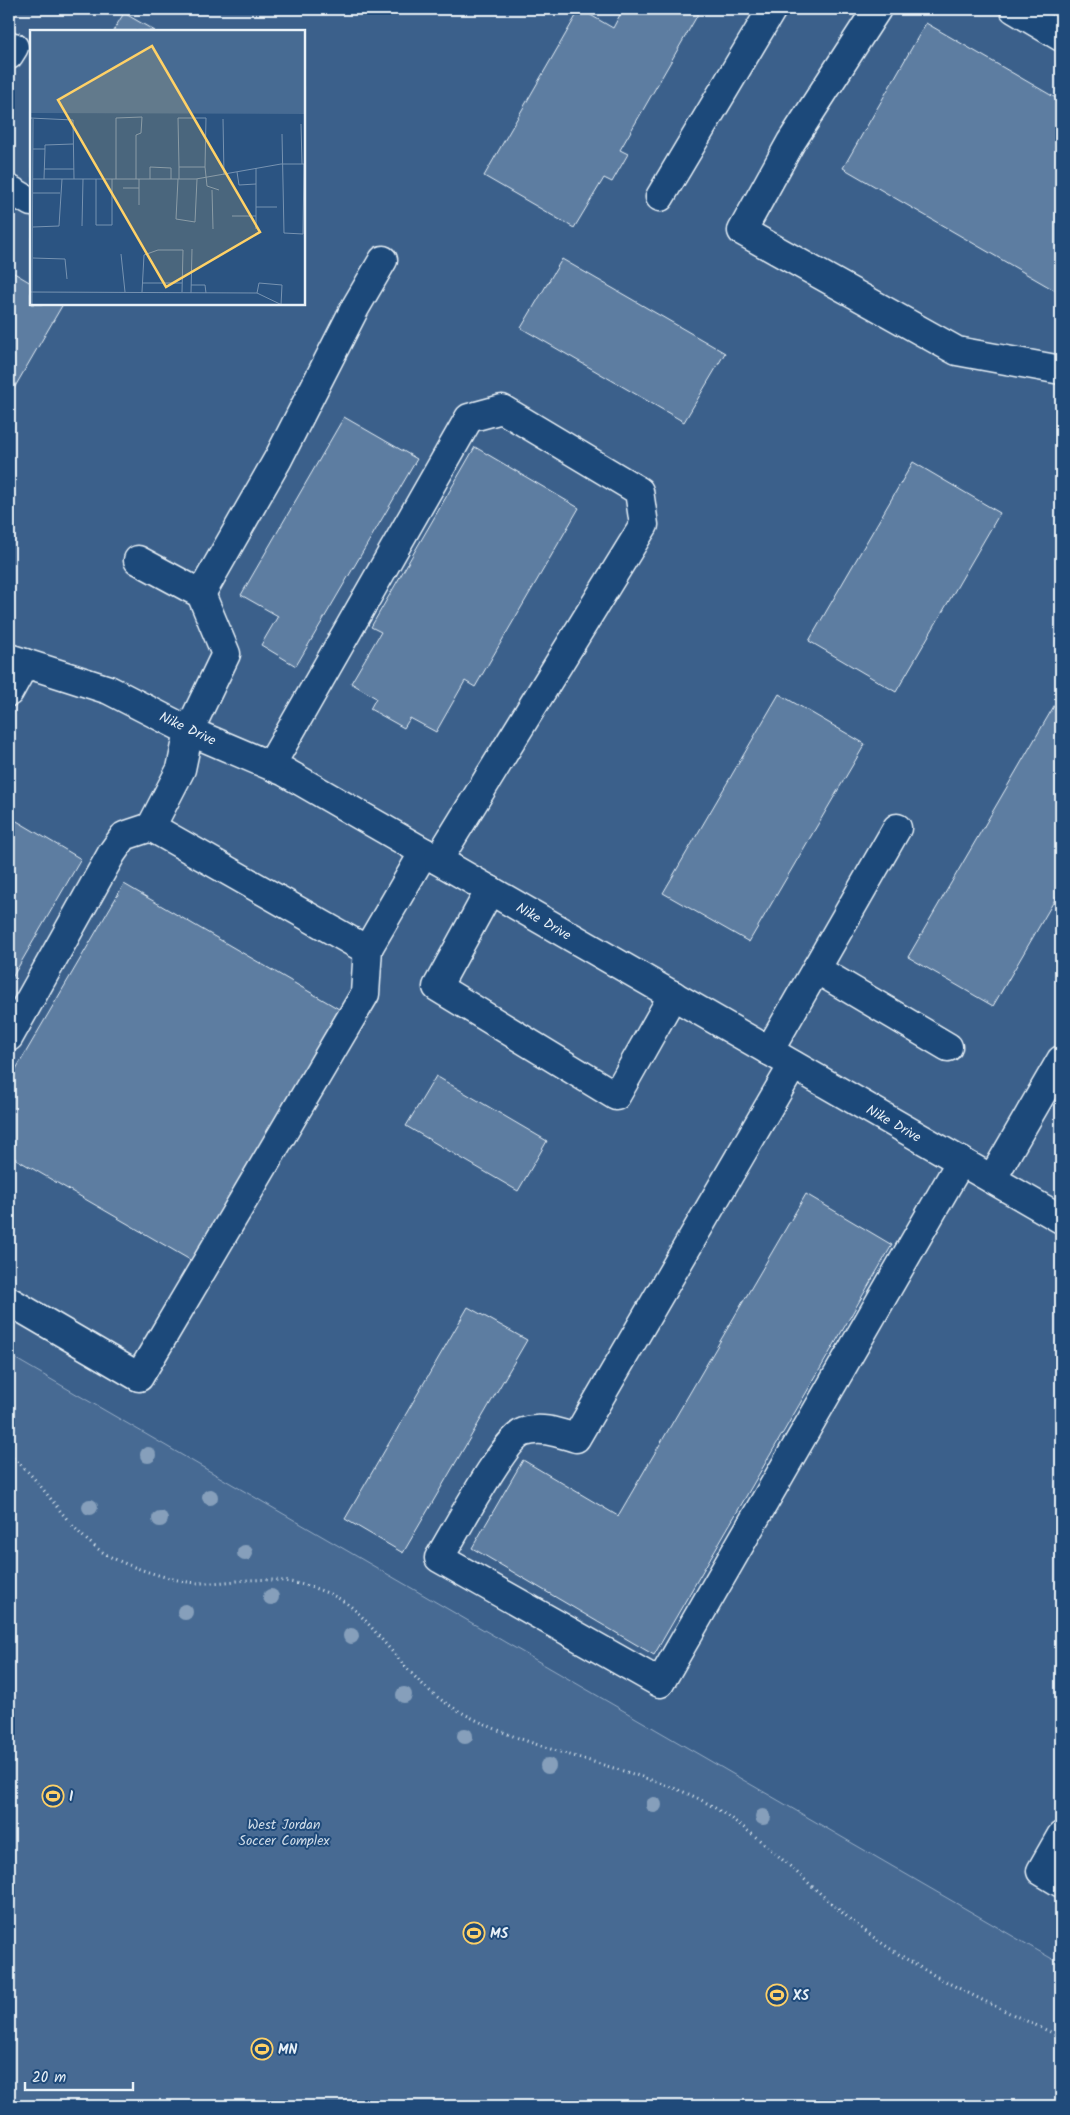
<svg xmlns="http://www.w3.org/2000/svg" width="1070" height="2115" font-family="Kalam,sans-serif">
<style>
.built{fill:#3a608b;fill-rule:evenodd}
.green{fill:#476b93;stroke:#98aec6}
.building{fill:#5d7da1;stroke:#e8f1f8}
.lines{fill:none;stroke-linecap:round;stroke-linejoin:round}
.minor-casing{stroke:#e8f1f8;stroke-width:31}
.path{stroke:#e8f1f8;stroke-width:3;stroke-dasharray:1 4;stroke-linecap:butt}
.minor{stroke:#1f4a7a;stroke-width:28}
.tree{fill:#869fbb}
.labels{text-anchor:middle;stroke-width:4;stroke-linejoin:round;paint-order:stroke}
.street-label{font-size:14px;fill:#e8f1f8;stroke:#1f4a7a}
.poi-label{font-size:14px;font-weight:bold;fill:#e8f1f8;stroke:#1f4a7a;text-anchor:start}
.park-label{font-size:14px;fill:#d0dde9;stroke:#1f4a7a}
.inset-road{fill:none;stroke:#7793b1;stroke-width:1}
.view{fill:#ffd166;fill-opacity:0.15;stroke:#ffd166;stroke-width:2.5}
.inset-edge{fill:none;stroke:#e8f1f8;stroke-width:2.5}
</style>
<rect width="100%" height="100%" fill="#2b5482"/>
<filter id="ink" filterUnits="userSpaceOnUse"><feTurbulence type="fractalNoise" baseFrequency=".02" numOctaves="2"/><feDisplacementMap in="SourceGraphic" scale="10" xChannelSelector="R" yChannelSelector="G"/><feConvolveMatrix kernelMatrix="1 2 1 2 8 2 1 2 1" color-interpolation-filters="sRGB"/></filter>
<g filter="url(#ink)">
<path class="built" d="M9,9H1061V1964L9,1355ZM31,31H304V304H31Z"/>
<polygon class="green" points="9,1355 1061,1964 1061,2106 9,2106"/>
<g class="building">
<polygon points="580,9 613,28 623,9 701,9 620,150 628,154 612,182 604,178 574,228 484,176"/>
<polygon points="124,13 155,31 113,31"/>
<polygon points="926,23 1061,101 1061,294 843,168"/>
<polygon points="562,259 725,353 684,422 521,328"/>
<polygon points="9,270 31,283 31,304 63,304 9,397"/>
<polygon points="344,417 417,459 296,666 261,645 278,616 241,595"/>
<polygon points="475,447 579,508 475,687 465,681 436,732 410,718 404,728 370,709 376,698 351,683 381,632 371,627"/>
<polygon points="913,462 1000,513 896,692 809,641"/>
<polygon points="779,694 865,744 749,942 663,893"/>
<polygon points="1061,694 1061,889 993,1006 908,957"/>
<polygon points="10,817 81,859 9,983 9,819"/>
<polygon points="124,884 339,1009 192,1261 9,1155 9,1081"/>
<polygon points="436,1076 547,1141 518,1191 406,1126"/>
<polygon points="806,1194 892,1245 654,1655 472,1548 523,1460 618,1516"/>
<polygon points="468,1307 527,1340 403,1553 345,1519"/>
</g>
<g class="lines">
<g class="minor-casing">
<g id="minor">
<polyline points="877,9 791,142 742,231 957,351 1061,370"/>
<polyline points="1014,9 1061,37"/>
<polyline points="9,55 14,47"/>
<polyline points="9,189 31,202"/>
<polyline points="660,197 772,9"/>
<polyline points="138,560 201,594 226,654 189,731 181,769 151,827 367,950 424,852"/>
<polyline points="201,594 278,459 355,308 383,260"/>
<polyline points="9,658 109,690 189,731 285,772 1061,1219"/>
<polyline points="9,692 25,663"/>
<polyline points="271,765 469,418 502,409 639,491 644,525 438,860"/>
<polyline points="490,890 437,987 616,1096 673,995"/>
<polyline points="816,969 948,1047"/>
<polyline points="9,1037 112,853 124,836 151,827"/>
<polyline points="769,1051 897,828"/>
<path d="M793,1065L576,1438C559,1433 542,1426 524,1432C504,1439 453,1536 439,1558L660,1683L961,1161"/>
<polyline points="992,1179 1061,1060"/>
<polyline points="9,1301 139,1377 365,994 368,948"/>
<polyline points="1061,1836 1041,1871 1061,1883"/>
</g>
</g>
<path class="path" d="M9,1455C47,1483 66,1532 109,1556C129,1567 175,1582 198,1583C223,1584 248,1578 272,1580C294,1581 319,1588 338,1598C357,1608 369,1625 383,1641C403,1664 423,1689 449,1705C505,1740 574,1755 636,1775C659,1783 683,1790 705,1802C765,1836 811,1890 865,1931C925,1976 993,2005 1061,2037"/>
<use href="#minor" class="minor"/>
</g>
<g class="tree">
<circle cx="148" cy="1455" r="8"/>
<circle cx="210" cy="1497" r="8"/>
<circle cx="90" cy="1507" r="8"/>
<circle cx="160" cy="1519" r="8"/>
<circle cx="245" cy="1553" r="8"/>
<circle cx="271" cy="1597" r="8"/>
<circle cx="185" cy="1612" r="8"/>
<circle cx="351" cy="1636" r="8"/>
<circle cx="404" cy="1695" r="8"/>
<circle cx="465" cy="1736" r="8"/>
<circle cx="548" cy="1766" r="8"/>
<circle cx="654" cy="1805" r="8"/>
<circle cx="763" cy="1817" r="8"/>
</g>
</g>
<defs>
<g id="stadium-ring" transform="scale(1.125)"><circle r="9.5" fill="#1f4a7a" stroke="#ffd166" stroke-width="1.5"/><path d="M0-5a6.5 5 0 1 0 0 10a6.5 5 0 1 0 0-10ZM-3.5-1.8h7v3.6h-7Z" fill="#ffd166"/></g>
</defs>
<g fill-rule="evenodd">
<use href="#stadium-ring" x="53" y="1796"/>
<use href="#stadium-ring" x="474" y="1933"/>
<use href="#stadium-ring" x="777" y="1995"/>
<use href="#stadium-ring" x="262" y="2049"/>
</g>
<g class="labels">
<g class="street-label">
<text transform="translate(188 728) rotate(25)" y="5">Nike Drive</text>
<text transform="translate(544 921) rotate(30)" y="5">Nike Drive</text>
<text transform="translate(894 1123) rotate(30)" y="5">Nike Drive</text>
</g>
<g class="poi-label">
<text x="69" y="1801">I</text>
<text x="490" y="1938">MS</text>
<text x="793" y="2000">XS</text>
<text x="278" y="2054">MN</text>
</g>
<g class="park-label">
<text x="284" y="1829">West Jordan<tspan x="284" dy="16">Soccer Complex</tspan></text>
</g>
</g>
<g transform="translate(30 30)">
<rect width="275" height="275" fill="#2b5482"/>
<path d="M0,0H275V84L0,83Z" fill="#476b93"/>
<path class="inset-road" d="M0,88L43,90L44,149M193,89L194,145M271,94L272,134M252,104L254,203L273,204L274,134M3,119H15L14,149M15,119V115L43,114M149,137L148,88H176L175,137M226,138V199M14,139H44M207,142L209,155L226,154M3,149H166L251,134H275M66,149V195H82V149M86,149V88L112,87L111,103L106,105V149M109,149V175M120,149V137L141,138V149M148,149L146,189L165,192L167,149M149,149V137H175L177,156L189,160M93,158H109M182,160L183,199M3,163H30M226,177H247M202,186H226M52,196L53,149M3,197L29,196L32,149M91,224L95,262M3,228L35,229L37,249M112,253H152M161,255H175L176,263M0,262L227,263L252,275M112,262L114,225L128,220H153L152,262M161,263L162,219M227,263L229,253L252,255L251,275M2,275L3,89"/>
<path class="view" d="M122,16L230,202L136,257L28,70Z"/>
<rect width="275" height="275" class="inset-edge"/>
</g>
<rect width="1070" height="2115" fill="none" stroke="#1f4a7a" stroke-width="30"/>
<rect x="15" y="15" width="1040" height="2085" fill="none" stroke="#e8f1f8" stroke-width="2" filter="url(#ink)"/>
<path d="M25 2082v8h108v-8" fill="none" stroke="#e8f1f8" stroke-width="2.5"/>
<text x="32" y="2082" font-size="15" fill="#e8f1f8" stroke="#1f4a7a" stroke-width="4" paint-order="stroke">20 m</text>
</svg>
